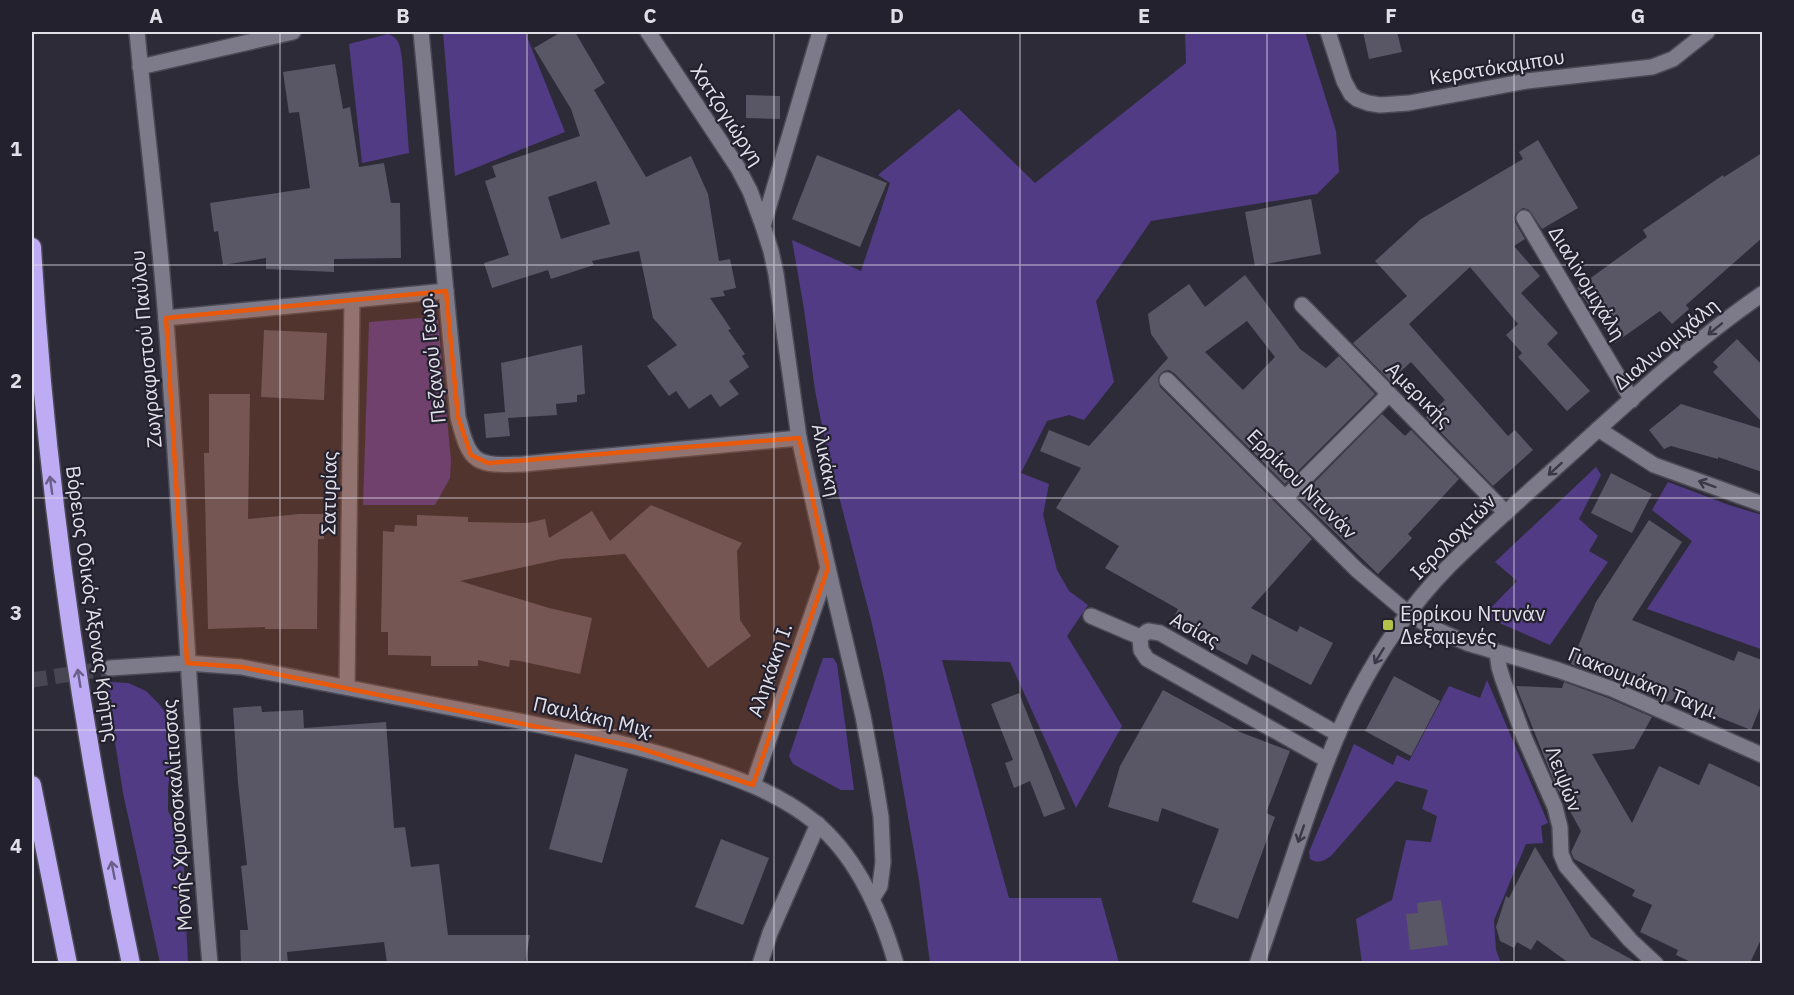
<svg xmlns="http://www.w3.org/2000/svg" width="1794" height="995" font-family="'IBM Plex Sans',sans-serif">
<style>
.green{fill:#523b85}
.building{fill:#595665;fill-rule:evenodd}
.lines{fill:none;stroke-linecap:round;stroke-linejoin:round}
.secondary-tunnel{stroke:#494653;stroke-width:15;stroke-dasharray:15 8;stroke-linecap:butt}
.street-casing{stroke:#4b4954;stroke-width:18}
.highway-casing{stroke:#4b4954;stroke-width:21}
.street{stroke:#7d7a8a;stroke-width:15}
.highway{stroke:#bdabf4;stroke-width:18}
.oneway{stroke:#3a3746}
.oneway2{stroke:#695f88}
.marked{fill:#e8590c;fill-opacity:0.2;stroke:#e8590c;stroke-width:4.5;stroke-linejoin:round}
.grid{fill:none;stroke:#e1dfe8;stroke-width:1.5;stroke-opacity:0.55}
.poi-dot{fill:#b5c249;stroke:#24212f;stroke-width:2}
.labels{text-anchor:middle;stroke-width:4.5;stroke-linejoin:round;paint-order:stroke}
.street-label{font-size:20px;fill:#e1dfe8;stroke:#24212f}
.poi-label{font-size:20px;fill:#e1dfe8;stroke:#24212f;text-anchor:start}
.neatline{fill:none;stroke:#e1dfe8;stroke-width:2}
.grid-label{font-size:20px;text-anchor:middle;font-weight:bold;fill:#e1dfe8}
</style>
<rect width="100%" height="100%" fill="#2e2b39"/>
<g class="green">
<polygon points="443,32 525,32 565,132 455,176"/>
<polygon points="1185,32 1305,32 1336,131 1339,172 1317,194 1151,221 1096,301 1114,382 1084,420 1069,415 1047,421 1021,473 1049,484 1043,515 1057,570 1069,591 1088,605 1067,636 1122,726 1076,808 1010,662 942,660 1009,898 1101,898 1119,963 930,963 919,880 884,678 871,620 826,446 815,390 804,309 792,240 861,271 890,183 878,175 959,109 1035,183 1186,63"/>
<path d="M388,34C400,38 400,47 402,58L409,153L362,163L349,44Z"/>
<polygon points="433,317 438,320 451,461 450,478 435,505 363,505 369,322"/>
<polygon points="1596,467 1601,475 1579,519 1598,536 1589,551 1608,562 1550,645 1483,616 1517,581 1495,562"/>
<polygon points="1668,482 1729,505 1762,515 1762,643 1761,649 1647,609 1692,541 1652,510"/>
<polygon points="823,658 833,658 837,664 854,790 841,790 793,764 789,756"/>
<path d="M1487,680L1548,823L1541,826L1543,843L1526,844L1494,920L1496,950L1501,963H1362L1356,919L1392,900L1406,840L1431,842L1437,816L1422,809L1428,790L1396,781L1331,856C1323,861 1319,864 1310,859L1309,852L1354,744L1393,765L1397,755L1409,761L1449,686L1480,698Z"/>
<polygon points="110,682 128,683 146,691 159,704 167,715 172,737 172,765 168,787 168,811 181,836 184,854 184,882 188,963 160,963 123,793 107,691"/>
</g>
<g class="building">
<path d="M561,32H575L605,83L594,90L646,177L691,156L708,194L719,261L730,259L736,288L723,291L725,296L710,298L731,329L728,330L745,354L742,356L749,367L729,381L739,394L720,407L711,394L689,409L676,391L669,396L647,366L677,345L653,318L639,251L592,261L594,265L551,279L548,270L492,288L484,263L509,255L485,181L496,177L492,166L580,136L571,109L534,48ZM596,181L610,224L561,239L548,197Z"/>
<polygon points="1363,32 1397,32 1402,52 1369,59"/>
<polygon points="335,64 343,109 350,107 359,167 384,163 391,203 400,203 401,258 334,259 334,272 266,269 266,258 223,265 218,231 214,232 210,203 310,188 299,112 289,113 283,72"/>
<polygon points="746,95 780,96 780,119 746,118"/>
<polygon points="1538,140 1578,208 1542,229 1529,210 1523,208 1516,213 1514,218 1515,222 1525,239 1514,246 1540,276 1521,293 1558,333 1547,344 1590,391 1567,411 1518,357 1522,353 1506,335 1518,324 1470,267 1409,324 1508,436 1515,430 1533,450 1493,486 1426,417 1445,400 1411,362 1390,381 1353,343 1407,296 1375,261 1421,219 1523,159 1519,152"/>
<polygon points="1762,153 1762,238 1686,305 1689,309 1672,324 1660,311 1615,343 1577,288 1647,237 1643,230 1723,175 1724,177"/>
<polygon points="817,155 887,183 860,247 792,219"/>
<polygon points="1311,199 1321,254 1255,266 1245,212"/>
<path d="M1245,275L1300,349L1326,368L1339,356L1375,394L1285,484L1174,373L1169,370L1164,371L1160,374L1158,378L1160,387L1312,539L1251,608L1297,632L1300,626L1333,643L1311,685L1252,654L1247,665L1170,625L1178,609L1105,568L1119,546L1056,508L1081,468L1040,451L1049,430L1089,446L1168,358L1151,334L1148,314L1189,284L1205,307ZM1247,321L1275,357L1243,390L1205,352Z"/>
<polygon points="264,330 327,333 324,400 261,397"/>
<polygon points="1737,339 1762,365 1762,422 1713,372 1718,367 1713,362"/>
<polygon points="582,345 585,394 577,395 577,402 556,404 557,415 508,418 510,436 486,438 484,414 505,412 501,363"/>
<polygon points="209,394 250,394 248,519 299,514 324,514 324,539 318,539 317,629 265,629 265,627 208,629 204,453 209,453"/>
<polygon points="1681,404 1762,429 1762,472 1718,457 1718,459 1671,446 1664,449 1649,430"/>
<polygon points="1382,414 1405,436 1411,430 1459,479 1408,534 1412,538 1378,574 1299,498"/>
<polygon points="1611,473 1652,494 1632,533 1591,513"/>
<polygon points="651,505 742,543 737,551 740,620 751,636 708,668 625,554 561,559 460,581 549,608 592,618 580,674 520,661 510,660 509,667 478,660 478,666 431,666 431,656 388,655 388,632 381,632 383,531 394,532 395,525 417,526 417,515 468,517 468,522 527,523 545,519 549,538 592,511 610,541"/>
<polygon points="1649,520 1682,542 1632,620 1734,661 1738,651 1762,660 1762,703 1751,730 1674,699 1667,702 1615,680 1571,664 1596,602"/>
<polygon points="1394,676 1440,701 1411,756 1365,731"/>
<polygon points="1564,682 1608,698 1652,717 1634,749 1592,754 1632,823 1659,766 1699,785 1709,763 1762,788 1762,937 1750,963 1693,963 1676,955 1678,950 1640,932 1652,905 1632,896 1635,890 1574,859 1571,852 1581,831 1555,784 1516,686 1562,688"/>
<polygon points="1163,690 1240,732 1290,751 1266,813 1275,817 1238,919 1192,902 1219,829 1162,808 1158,822 1108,807 1120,766"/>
<polygon points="1019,693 1065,809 1044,817 1030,781 1014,788 1005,763 1013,760 991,704"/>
<polygon points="261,706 262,712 303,710 304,728 386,722 394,828 405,827 411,867 439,864 448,935 530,935 525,963 387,963 384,942 287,952 288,963 241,963 240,930 248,930 241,866 247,865 238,783 233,708"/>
<polygon points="575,754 628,769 602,863 549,849"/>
<polygon points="721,839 769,858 743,925 695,907"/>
<polygon points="1535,847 1591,937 1638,963 1569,963 1537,940 1531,950 1517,942 1514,948 1500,941 1496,927 1506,896 1509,898"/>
<polygon points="1441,900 1448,945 1410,950 1406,914 1418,913 1417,903"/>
</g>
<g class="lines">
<polyline class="secondary-tunnel" points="32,680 110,668"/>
<g class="street-casing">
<g id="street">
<path d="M137,32C146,128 159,225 166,321C182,535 191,750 210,964"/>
<path d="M421,32L458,417C470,464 475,466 523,464L799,438"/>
<polyline points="648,32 738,168 750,191 763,226"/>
<polyline points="820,32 763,226 771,251 776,274 799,438 828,568 863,716 875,780 881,817 883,862 880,886 872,899"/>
<polyline points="1328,32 1344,81 1351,94 1357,99 1368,103 1380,105 1409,103 1527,81 1652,67 1673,59 1707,32"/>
<polyline points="140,67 293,32"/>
<polyline points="1524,218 1632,400"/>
<polyline points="1302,305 1506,513"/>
<polyline points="166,318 446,291"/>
<polyline points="1167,380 1357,570 1409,614 1435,629 1467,643 1558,670 1612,689 1762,755"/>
<polyline points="1598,429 1654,465 1762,504"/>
<polyline points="1286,497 1389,394"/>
<polyline points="1091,616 1140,637"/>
<polyline points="1497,652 1499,667 1503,680 1524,737 1555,807 1560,827 1561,854 1566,866 1630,940 1656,964"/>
<path d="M110,668L187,663L241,667C320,682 399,698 478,713C549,727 620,740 690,763C735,777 779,793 816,823C858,858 881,912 896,964"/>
<polyline points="347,687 352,300"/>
<polyline points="1327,760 1147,659 1141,650 1140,637 1148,631 1160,633 1338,734"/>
<polyline points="753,785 828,568"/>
<polyline points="760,964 770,933 818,824"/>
<path d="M1257,964C1273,916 1289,869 1305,822C1320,779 1335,736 1356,696C1380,650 1411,605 1448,567C1487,528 1530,491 1571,454C1632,398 1694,341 1762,294"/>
</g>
</g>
<g class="highway-casing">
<g id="highway">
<path d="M32,247C46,488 81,728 131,964"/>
<polyline points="32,785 68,964"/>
</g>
</g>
<use href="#street" class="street"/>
<use href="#highway" class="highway"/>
</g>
<defs><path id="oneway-shaft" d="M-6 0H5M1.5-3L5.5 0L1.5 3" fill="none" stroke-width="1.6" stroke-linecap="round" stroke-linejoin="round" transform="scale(1.5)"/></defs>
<g class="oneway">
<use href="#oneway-shaft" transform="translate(1715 329) rotate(141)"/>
<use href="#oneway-shaft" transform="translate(1555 469) rotate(138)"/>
<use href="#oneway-shaft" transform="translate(1707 484) rotate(-160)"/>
<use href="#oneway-shaft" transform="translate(1379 656) rotate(121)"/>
<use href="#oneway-shaft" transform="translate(1301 834) rotate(109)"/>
</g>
<g class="oneway2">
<use href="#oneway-shaft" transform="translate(51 485) rotate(-98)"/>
<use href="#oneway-shaft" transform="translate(79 678) rotate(-99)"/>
<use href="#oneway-shaft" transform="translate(113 870) rotate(-101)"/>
</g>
<path class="marked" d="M446,291L458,417L471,455L488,463L799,438L828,568L753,785L636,747L241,667L187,663L166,318Z"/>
<path class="grid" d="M280,32V964M527,32V964M774,32V964M1020,32V964M1267,32V964M1514,32V964M32,265H1762M32,498H1762M32,730H1762"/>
<rect class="poi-dot" x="1382" y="619" width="12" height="12" rx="3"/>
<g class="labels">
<g class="street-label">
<text transform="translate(1497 67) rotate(-9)" y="7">Κερατόκαμπου</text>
<text transform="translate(727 115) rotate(57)" y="7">Χατζογιώργη</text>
<text transform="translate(1587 283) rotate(59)" y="7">Διαλiνομιχάλη</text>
<text transform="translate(1666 344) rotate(-40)" y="7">Διαλινομιχάλη</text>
<text transform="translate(146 349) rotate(-95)" y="7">Ζωγραφιστού Παύλου</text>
<text transform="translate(432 358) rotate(-96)" y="7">Πεζανού Γεωρ.</text>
<text transform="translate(1419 395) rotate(45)" y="7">Αμερικής</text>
<text transform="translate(826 460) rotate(78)" y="7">Αλικάκη</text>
<text transform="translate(1302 484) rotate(45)" y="7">Ερρίκου Ντυνάν</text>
<text transform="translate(329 493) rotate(-89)" y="7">Σατυρίας</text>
<text transform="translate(1453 537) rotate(-45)" y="7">Ιερολοχιτών</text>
<text transform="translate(92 604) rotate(82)" y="7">Βόρειος Οδικός Άξονας Κρήτης</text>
<text transform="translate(1195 630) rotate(28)" y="7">Ασίας</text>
<text transform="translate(770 670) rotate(-71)" y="7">Αληκάκη Ι.</text>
<text transform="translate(1644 683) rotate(22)" y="7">Γιακουμάκη Ταγμ.</text>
<text transform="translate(594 717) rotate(13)" y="7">Παυλάκη Μιχ.</text>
<text transform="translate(1564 779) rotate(69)" y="7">Λειψών</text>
<text transform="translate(177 815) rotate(-94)" y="7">Μονής Χρυσοσκαλίτισσας</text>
</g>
<g class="poi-label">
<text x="1400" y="621">Ερρίκου Ντυνάν<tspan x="1400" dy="23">Δεξαμενές</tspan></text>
</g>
</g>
<rect width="1794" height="995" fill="none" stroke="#24212f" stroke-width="66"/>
<rect x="33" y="33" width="1728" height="929" class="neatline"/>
<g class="grid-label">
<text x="156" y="23">A</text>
<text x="403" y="23">B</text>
<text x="650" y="23">C</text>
<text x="897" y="23">D</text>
<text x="1144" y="23">E</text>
<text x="1391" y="23">F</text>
<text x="1638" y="23">G</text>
<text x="16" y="156">1</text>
<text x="16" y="388">2</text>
<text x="16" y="620">3</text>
<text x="16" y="853">4</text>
</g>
</svg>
